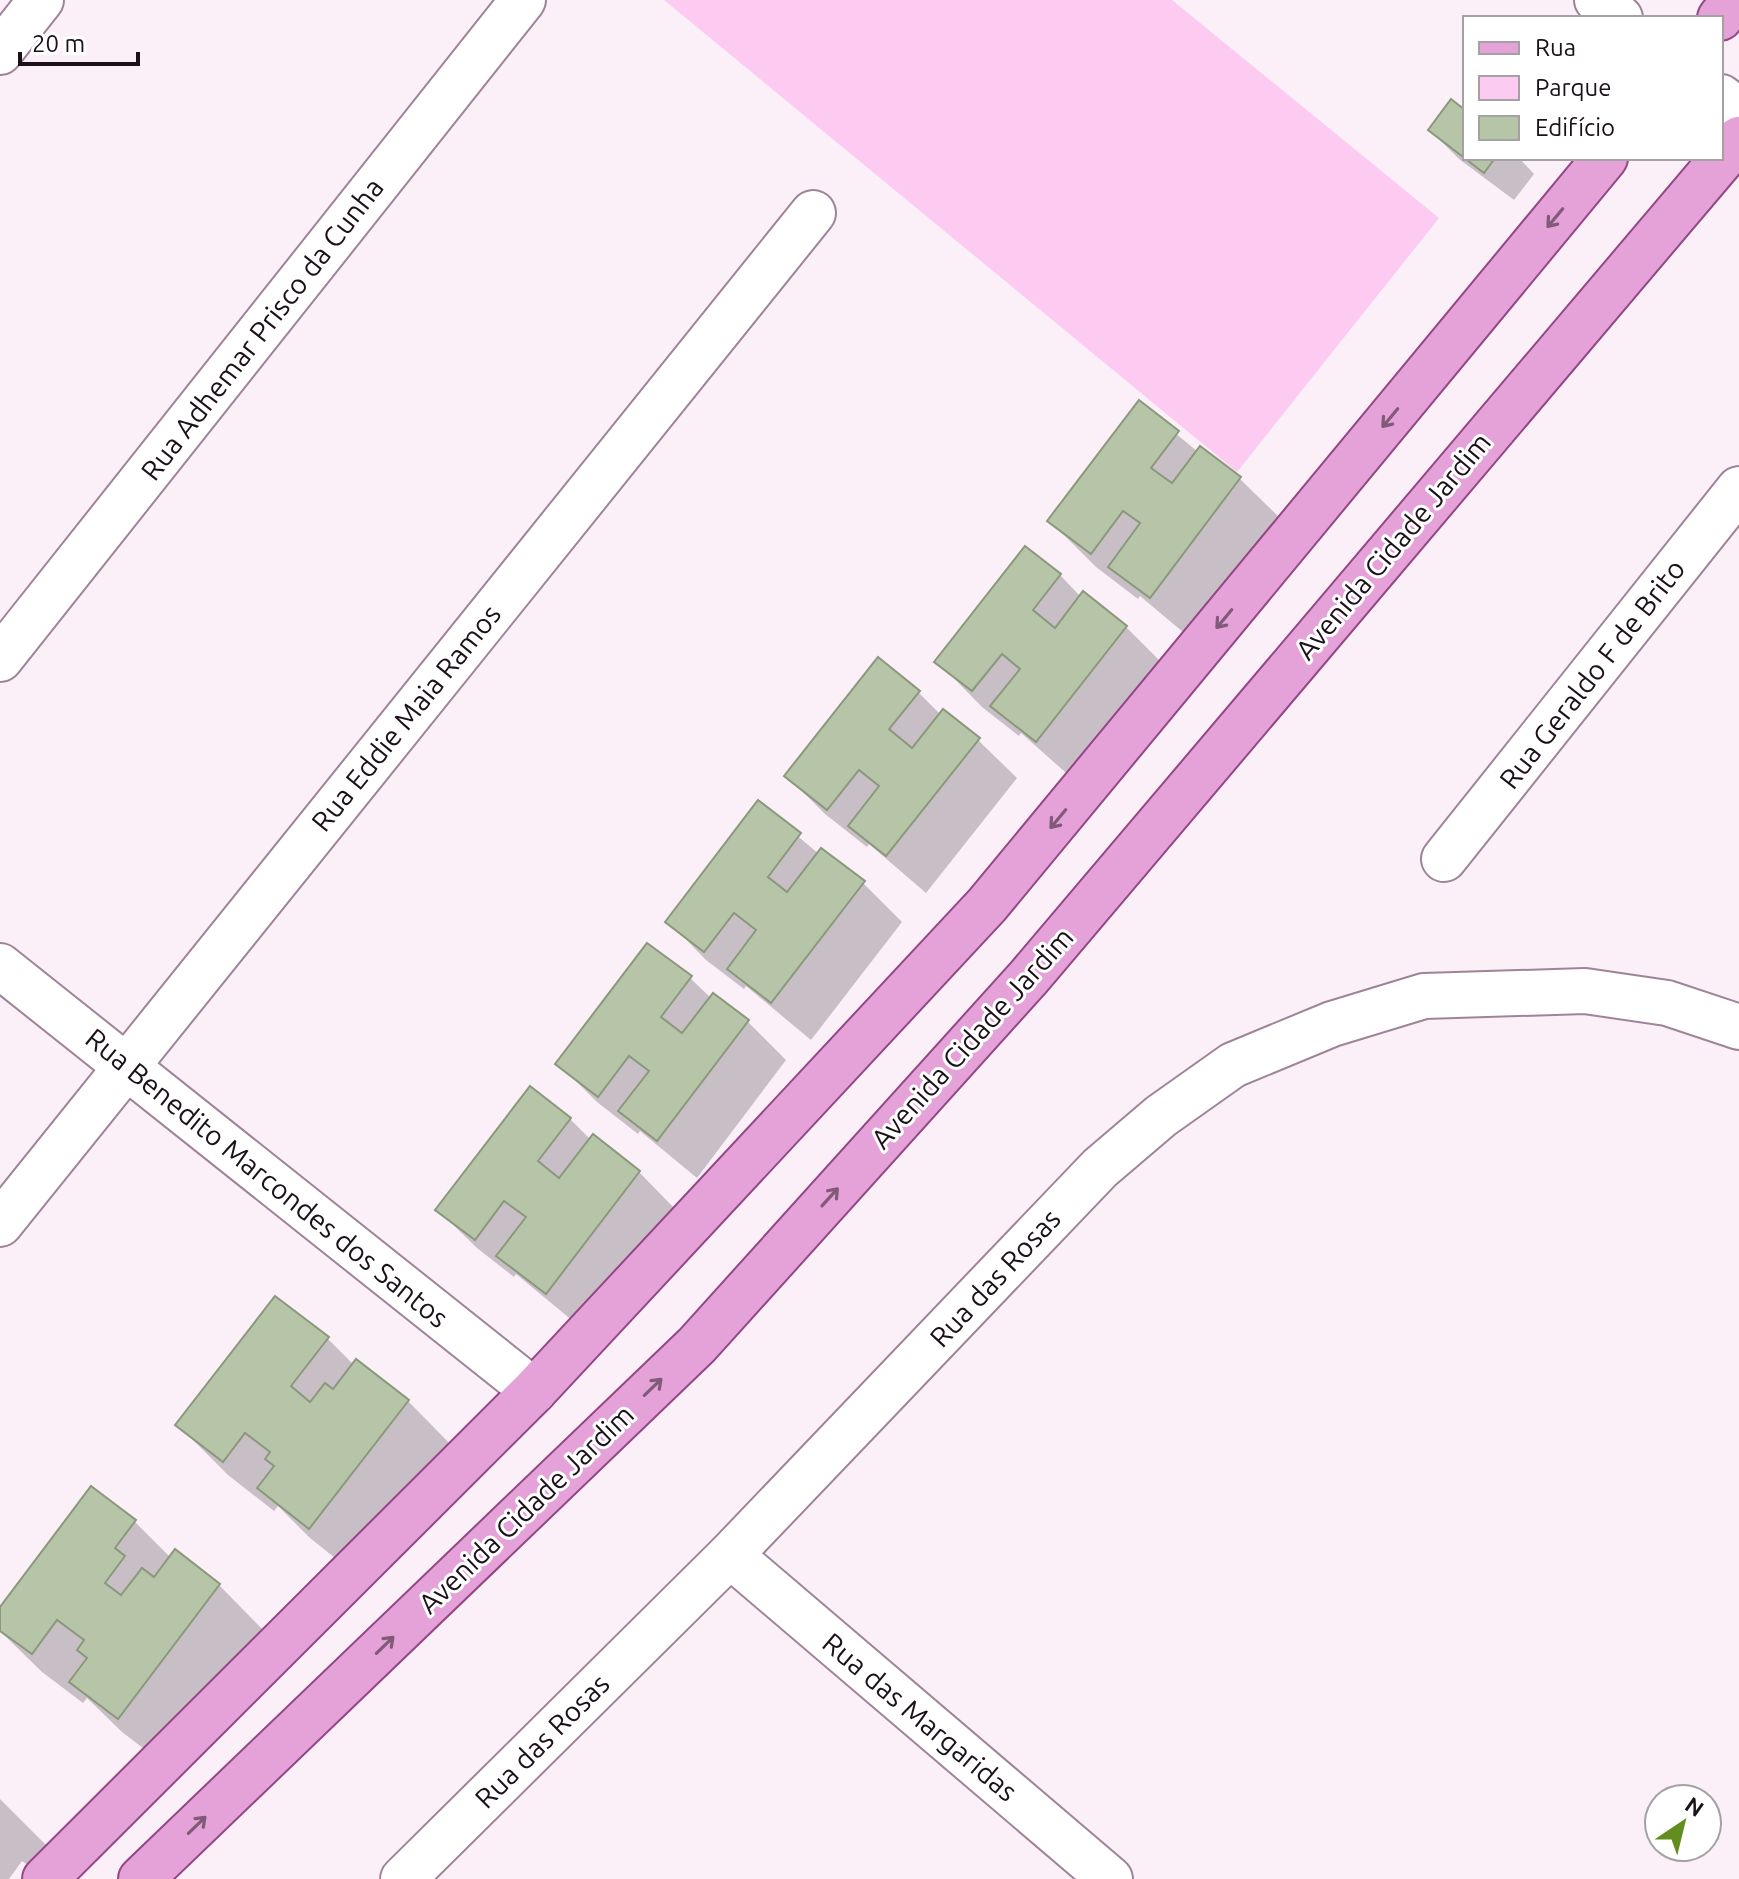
<svg xmlns="http://www.w3.org/2000/svg" width="1739" height="1879" font-family="Ubuntu,sans-serif">
<style>
.green{fill:#fdcaf1}
.shadow{fill:#0003}
.building{fill:#b6c5a8;stroke:#8a987c;stroke-width:2}
.lines{fill:none;stroke-linecap:round;stroke-linejoin:round}
.minor-casing{stroke:#9f8498;stroke-width:48}
.major-casing{stroke:#934784;stroke-width:48}
.minor{stroke:#fff;stroke-width:44}
.major{stroke:#e5a2d8;stroke-width:44}
.oneway{stroke:#805a78}
.labels{text-anchor:middle;stroke-width:6;stroke-linejoin:round;paint-order:stroke}
.street-label{font-size:28px;fill:#1b1119;stroke:#fff}
</style>
<rect width="100%" height="100%" fill="#fbeff8"/>
<polygon class="green" points="664,0 1172,0 1439,218 1237,472"/>
<g class="shadow">
<polygon points="1465,113 1465,158 1519,158 1534,174 1514,200 1459,159 1430,130"/>
<polygon points="1139,403 1198,452 1201,449 1240,479 1286,524 1196,643 1140,596 1138,599 1096,567 1050,521"/>
<polygon points="1060,575 1081,597 1084,594 1126,627 1172,673 1082,787 1021,733 1019,736 982,707 937,661"/>
<polygon points="918,692 941,715 978,740 1017,778 926,893 869,844 867,847 825,814 787,776"/>
<polygon points="758,803 819,854 863,883 902,922 811,1040 746,986 744,989 706,960 668,921"/>
<polygon points="690,978 711,998 748,1022 786,1060 697,1178 640,1131 638,1134 597,1102 558,1063"/>
<polygon points="570,1119 591,1140 639,1172 677,1211 585,1331 516,1274 514,1277 477,1248 438,1210"/>
<polygon points="275,1299 328,1339 354,1365 408,1401 458,1452 360,1578 310,1538 278,1506 274,1511 228,1475 178,1425"/>
<polygon points="91,1489 135,1522 171,1558 219,1585 269,1636 169,1768 122,1732 87,1698 83,1703 42,1672 0,1631 0,1610"/>
<polygon points="0,1799 49,1848 33,1869 22,1861 9,1879 0,1879"/>
</g>
<g class="building">
<polygon points="1451,99 1465,110 1465,158 1495,158 1484,173 1428,130"/>
<polygon points="1139,400 1179,431 1151,468 1172,483 1200,446 1241,477 1150,598 1108,567 1140,523 1123,511 1091,554 1047,521"/>
<polygon points="1025,546 1061,574 1033,610 1055,628 1083,591 1127,626 1036,742 990,706 1020,669 1002,654 972,691 934,662"/>
<polygon points="878,657 920,691 889,729 912,748 943,709 980,738 886,856 848,826 879,786 859,770 827,810 784,776"/>
<polygon points="758,800 801,833 768,877 787,892 821,848 865,881 771,1003 727,969 756,930 734,913 704,952 665,922"/>
<polygon points="647,943 692,976 661,1017 682,1033 713,993 749,1020 657,1141 618,1111 649,1071 629,1056 598,1097 555,1064"/>
<polygon points="530,1086 571,1118 538,1161 559,1178 593,1134 640,1171 546,1294 496,1256 526,1217 504,1201 475,1240 435,1210"/>
<polygon points="275,1296 329,1337 291,1386 310,1402 325,1383 333,1389 356,1359 409,1400 309,1529 257,1488 274,1466 265,1459 270,1452 245,1433 223,1462 175,1425"/>
<polygon points="91,1486 136,1520 115,1548 125,1556 105,1583 121,1595 142,1568 154,1577 175,1549 220,1584 118,1719 69,1682 87,1658 77,1650 84,1640 57,1620 32,1654 0,1631 0,1607"/>
</g>
<g class="lines">
<g class="minor-casing">
<g id="minor">
<polyline points="1597,0 1620,18"/>
<polyline points="0,52 41,0"/>
<polyline points="1721,97 1739,111"/>
<polyline points="0,659 523,0"/>
<polyline points="1444,859 1739,489"/>
<polyline points="0,966 534,1391"/>
<polyline points="0,1224 813,213"/>
<polyline points="730,1555 1110,1879"/>
<polyline points="403,1879 730,1555 1100,1168 1161,1116 1233,1065 1332,1024 1424,996 1585,991 1667,1003 1739,1027"/>
</g>
</g>
<g class="major-casing">
<g id="major">
<polyline points="1720,18 1734,0"/>
<polyline points="45,1879 534,1391 987,905 1605,158"/>
<polyline points="141,1879 697,1345 1029,977 1739,139"/>
</g>
</g>
<use href="#minor" class="minor"/>
<use href="#major" class="major"/>
</g>
<defs><path id="oneway-shaft" d="M-6 0H5M1.5-3L5.5 0L1.5 3" fill="none" stroke-width="1.6" stroke-linecap="round" stroke-linejoin="round" transform="scale(2)"/></defs>
<g class="oneway">
<use href="#oneway-shaft" transform="translate(1555 218) rotate(130)"/>
<use href="#oneway-shaft" transform="translate(1390 418) rotate(130)"/>
<use href="#oneway-shaft" transform="translate(1224 619) rotate(130)"/>
<use href="#oneway-shaft" transform="translate(1058 819) rotate(130)"/>
<use href="#oneway-shaft" transform="translate(830 1197) rotate(-48)"/>
<use href="#oneway-shaft" transform="translate(653 1387) rotate(-44)"/>
<use href="#oneway-shaft" transform="translate(385 1645) rotate(-44)"/>
<use href="#oneway-shaft" transform="translate(197 1825) rotate(-44)"/>
</g>
<g class="labels">
<g class="street-label">
<text transform="translate(262 329) rotate(-52)" y="10">Rua Adhemar Prisco da Cunha</text>
<text transform="translate(1393 546) rotate(-50)" y="10">Avenida Cidade Jardim</text>
<text transform="translate(1592 674) rotate(-52)" y="10">Rua Geraldo F de Brito</text>
<text transform="translate(406 718) rotate(-51)" y="10">Rua Eddie Maia Ramos</text>
<text transform="translate(972 1038) rotate(-48)" y="10">Avenida Cidade Jardim</text>
<text transform="translate(267 1178) rotate(39)" y="10">Rua Benedito Marcondes dos Santos</text>
<text transform="translate(995 1278) rotate(-47)" y="10">Rua das Rosas</text>
<text transform="translate(526 1509) rotate(-44)" y="10">Avenida Cidade Jardim</text>
<text transform="translate(920 1717) rotate(40)" y="10">Rua das Margaridas</text>
<text transform="translate(542 1741) rotate(-45)" y="10">Rua das Rosas</text>
</g>
</g>
<rect x="1463" y="16" width="260" height="144" fill="#ffffff" stroke="#a4a0a3" stroke-width="2"/>
<rect x="1479" y="42" width="40" height="12" fill="#e5a2d8" stroke="#a4a0a3" stroke-width="2"/>
<text x="1535" y="56" font-size="24" fill="#1b1119">Rua</text>
<rect x="1479" y="76" width="40" height="24" fill="#fdcaf1" stroke="#a4a0a3" stroke-width="2"/>
<text x="1535" y="96" font-size="24" fill="#1b1119">Parque</text>
<rect x="1479" y="116" width="40" height="24" fill="#b6c5a8" stroke="#a4a0a3" stroke-width="2"/>
<text x="1535" y="136" font-size="24" fill="#1b1119">Edifício</text>
<g transform="translate(1683 1823) rotate(35)"><circle r="38" fill="#ffffff" stroke="#a4a0a3" stroke-width="2"/>
<path d="M0-6L14 30L0 20L-14 30Z" fill="#628e20"/>
<text y="-12" font-size="22" font-weight="bold" text-anchor="middle" fill="#1b1119">N</text>
</g>
<path d="M20 52v12h118v-12" fill="none" stroke="#1b1119" stroke-width="4"/>
<text x="32" y="52" font-size="24" fill="#1b1119" stroke="#ffffff" stroke-width="6" paint-order="stroke">20 m</text>
</svg>
